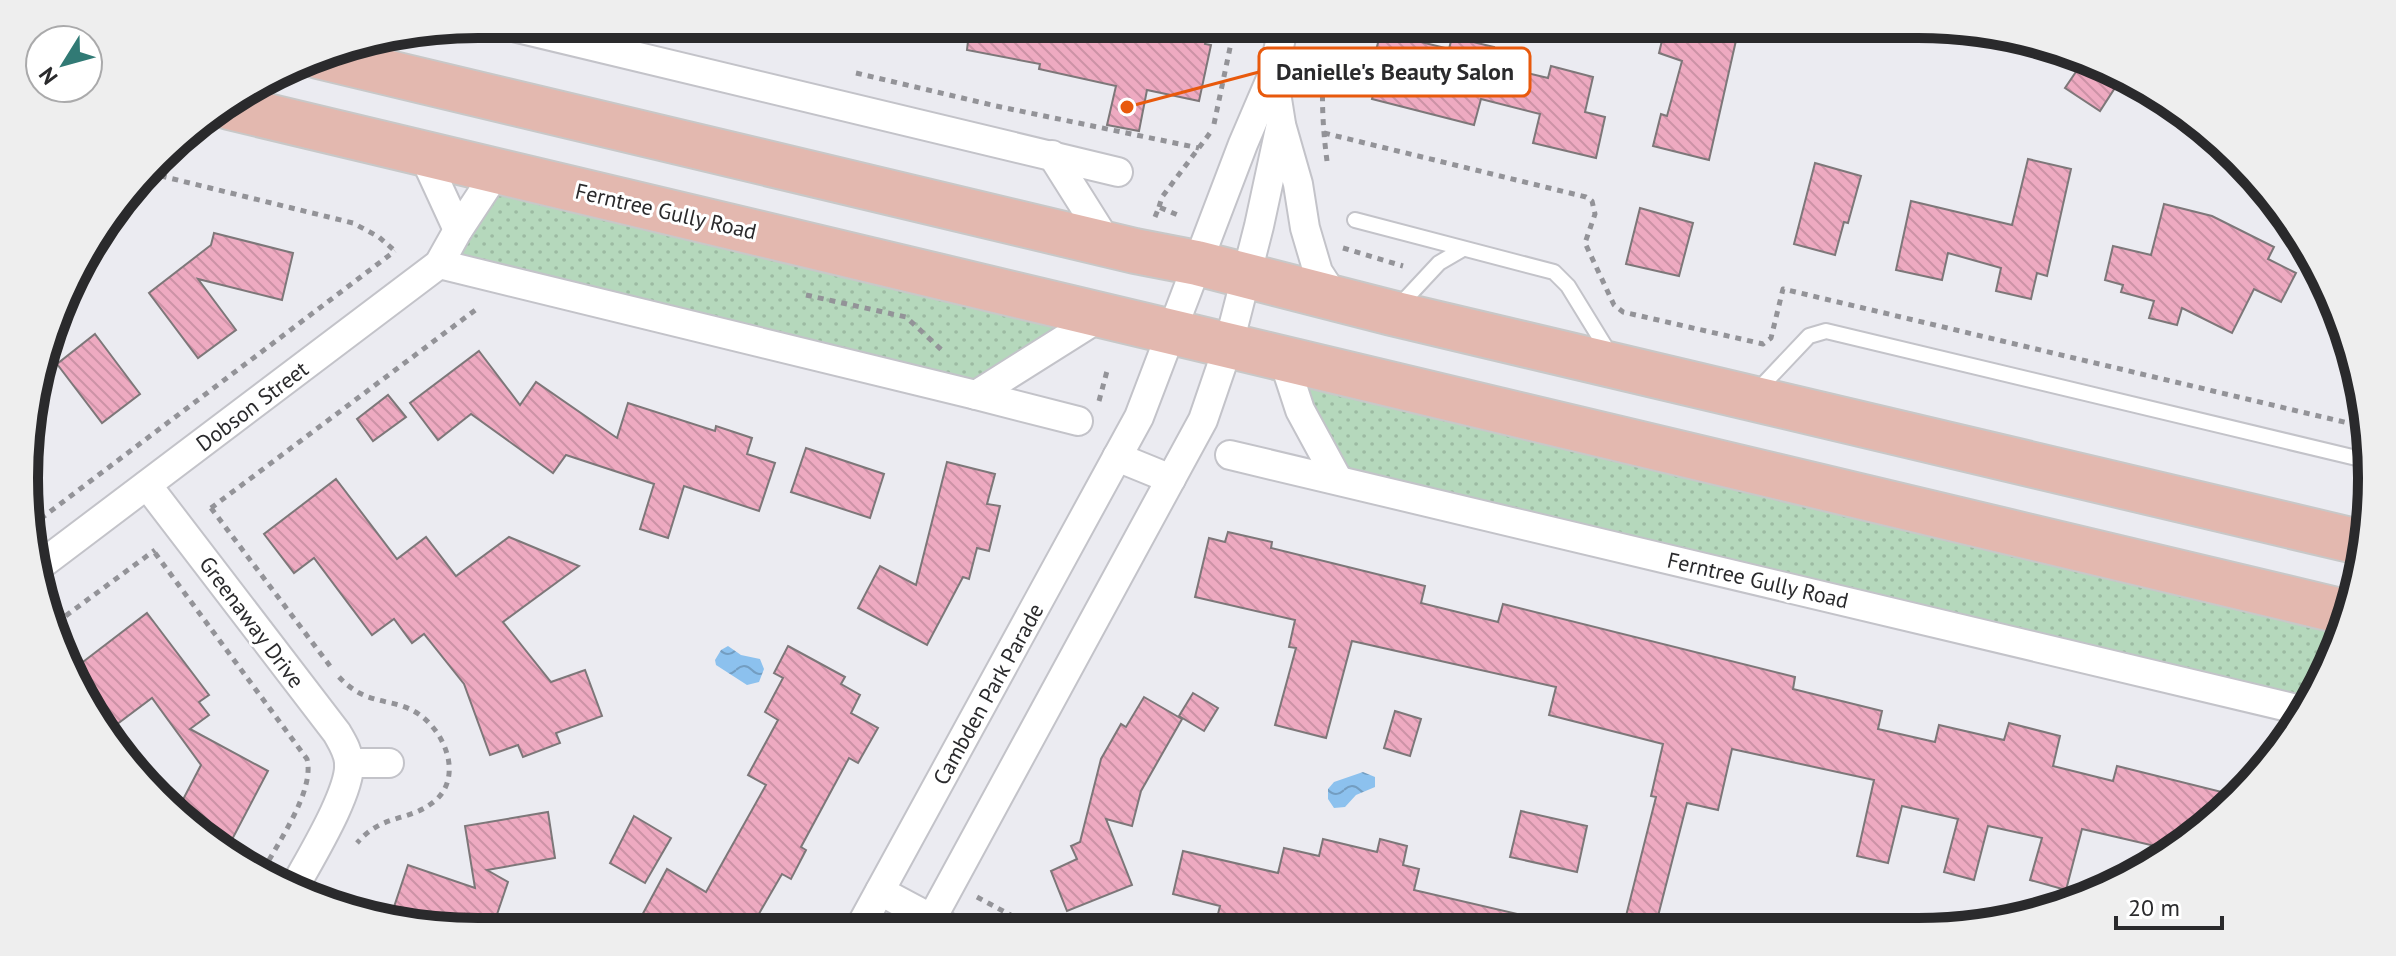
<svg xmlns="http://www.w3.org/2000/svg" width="2396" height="956" font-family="'PT Sans',sans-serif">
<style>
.park{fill:url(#park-dots)}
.water{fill:url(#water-waves)}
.building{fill:url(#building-back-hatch);stroke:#7d7779;stroke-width:2}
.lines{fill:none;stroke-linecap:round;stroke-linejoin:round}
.service-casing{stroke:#c3c3c9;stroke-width:18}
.minor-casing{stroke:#c3c3c9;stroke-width:32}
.primary-casing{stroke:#c8c8c8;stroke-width:48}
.path{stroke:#939398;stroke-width:5;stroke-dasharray:6 6;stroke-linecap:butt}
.service{stroke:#fff;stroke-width:14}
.minor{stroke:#fff;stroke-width:28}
.primary{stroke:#e3b8af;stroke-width:44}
.labels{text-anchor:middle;stroke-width:6;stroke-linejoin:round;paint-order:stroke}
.street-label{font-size:22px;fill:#2a2a2c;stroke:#fff}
.rim{fill:none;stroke:#2a2a2c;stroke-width:10}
.leader{fill:none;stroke:#e8590c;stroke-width:3}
.callout-dot{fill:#e8590c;stroke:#fff;stroke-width:3}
.callout{fill:#fff;stroke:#e8590c;stroke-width:3}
.callout-label{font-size:24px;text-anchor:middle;font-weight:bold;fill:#2a2a2c}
</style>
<defs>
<pattern id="park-dots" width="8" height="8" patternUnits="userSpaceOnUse" patternTransform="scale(2)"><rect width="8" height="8" fill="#b5d8bc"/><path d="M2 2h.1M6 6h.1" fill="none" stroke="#9cbaa2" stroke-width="1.8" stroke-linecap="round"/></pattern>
<pattern id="water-waves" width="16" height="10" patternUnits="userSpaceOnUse" patternTransform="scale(2)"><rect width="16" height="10" fill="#8cc1ee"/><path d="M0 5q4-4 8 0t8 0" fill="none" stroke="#739dc1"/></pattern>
<pattern id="building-back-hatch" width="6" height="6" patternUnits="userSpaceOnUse" patternTransform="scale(2)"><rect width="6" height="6" fill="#eeaac1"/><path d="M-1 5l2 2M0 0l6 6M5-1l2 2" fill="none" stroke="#cc92a6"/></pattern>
</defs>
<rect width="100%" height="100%" fill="#ebebf1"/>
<g class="park">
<polygon points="497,171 1103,315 976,395 446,255"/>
<polygon points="1284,361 2348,623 2305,711 1338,480"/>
</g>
<g class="water">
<polygon points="728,646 741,655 760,659 764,669 759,682 747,685 716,665 715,660 721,650"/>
<polygon points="1363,772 1375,777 1375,787 1356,795 1345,807 1334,808 1328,799 1328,789 1334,782"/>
</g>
<g class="building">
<polygon points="970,24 1209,24 1205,44 1211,45 1199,101 1147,90 1139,131 1107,125 1116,86 1039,69 1040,64 967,50"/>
<polygon points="1666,24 1684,24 1737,36 1709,160 1653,146 1661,114 1667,116 1682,61 1659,53"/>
<polygon points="1381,32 1449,49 1452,37 1494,47 1490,64 1548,78 1551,66 1593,77 1585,112 1605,117 1596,158 1533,143 1540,114 1481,99 1474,125 1372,99 1378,75 1370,72"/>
<polygon points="2084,60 2120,80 2100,111 2065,88"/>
<polygon points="2028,159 2071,169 2047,276 2037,273 2031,299 1996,291 2001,268 1948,253 1942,280 1896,270 1911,201 2012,225"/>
<polygon points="1815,163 1861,176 1848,223 1844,222 1835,255 1794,244"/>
<polygon points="2164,204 2212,216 2274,247 2268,259 2296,273 2281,302 2254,289 2232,333 2182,308 2177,325 2149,318 2154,301 2121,292 2123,285 2105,280 2113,246 2151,255"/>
<polygon points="1640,208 1693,223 1679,276 1626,264"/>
<polygon points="214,233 293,253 282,300 198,279 236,330 198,358 149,293 211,245"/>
<polygon points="95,334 140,394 102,423 57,364"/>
<polygon points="479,351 520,405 536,382 617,438 628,403 715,431 716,426 752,438 747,454 775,463 759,511 684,486 668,538 640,529 654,484 566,455 553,473 471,414 438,440 410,403"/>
<polygon points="388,395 406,417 373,441 357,419"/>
<polygon points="806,448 884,474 870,518 791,492"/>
<polygon points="947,462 995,474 987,504 1000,506 989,551 977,548 969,579 963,577 927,645 858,608 880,566 916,585"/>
<polygon points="336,479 397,559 426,537 456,576 509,537 579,566 503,622 551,682 585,670 602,716 556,733 560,743 523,757 518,745 490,755 464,684 424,634 412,643 394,619 372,635 314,558 294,573 264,534"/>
<polygon points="1228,532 1272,542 1271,548 1425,586 1421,603 1498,622 1503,604 1795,677 1793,689 1882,711 1878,729 1935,742 1939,725 2004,740 2009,723 2060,736 2053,766 2113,781 2117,766 2238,796 2217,820 2172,850 2082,829 2066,890 2030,880 2042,838 1988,826 1974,880 1944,872 1958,819 1902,806 1888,863 1857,856 1874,780 1732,749 1718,810 1687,803 1656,924 1626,916 1656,797 1651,796 1663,744 1549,715 1556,687 1352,641 1326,738 1275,725 1296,648 1289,647 1295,620 1195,597 1209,538 1225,542"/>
<polygon points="147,613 209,695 199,702 209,715 190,729 268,771 226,851 202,838 177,811 201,765 152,698 104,734 75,668"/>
<polygon points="788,646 845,677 841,684 860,695 851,713 878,728 858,763 849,758 801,847 806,850 791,879 782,874 749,931 633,932 667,869 706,892 766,785 748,775 778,720 765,712 783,678 774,673"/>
<polygon points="1193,693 1218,708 1204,731 1179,716"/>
<polygon points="1144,697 1182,719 1141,791 1132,826 1106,819 1132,885 1067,911 1051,871 1077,859 1071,846 1080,842 1101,759 1121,724 1126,727"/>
<polygon points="1395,711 1421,719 1410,756 1384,748"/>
<polygon points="1521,811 1587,826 1577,872 1510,857"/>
<polygon points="548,812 555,858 487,870 508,882 491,932 482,932 480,919 465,914 460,929 424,923 424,921 393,910 408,865 475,888 465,826"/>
<polygon points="634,816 671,838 645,883 610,863"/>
<polygon points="1323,839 1377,852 1380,839 1407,846 1403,865 1419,869 1414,890 1535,918 1534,929 1268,930 1217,918 1220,906 1173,894 1183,851 1278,873 1284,848 1319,856"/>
</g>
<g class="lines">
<g class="service-casing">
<g id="service">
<polyline points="1355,220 1554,272 1568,286 1611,356"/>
<polyline points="1398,307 1439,263 1463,249"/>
<polyline points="1756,392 1809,336 1826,331 2369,461"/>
</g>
</g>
<g class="minor-casing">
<g id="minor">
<polyline points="501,24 1118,172"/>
<polyline points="1282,128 1298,184 1305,228 1318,272 1335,298"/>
<polyline points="423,154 458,230"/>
<polyline points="1052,155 1108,244"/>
<polyline points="439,264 976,395 1103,315"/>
<polyline points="1284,361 1300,410 1338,480"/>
<polyline points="976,395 1078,421"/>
<polyline points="1230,455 2305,711"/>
<polyline points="1117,457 1171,479"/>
<path d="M147,485L337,733C342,742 348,751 349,762C352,791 309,860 294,888"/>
<polyline points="34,570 439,264 458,230 497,171"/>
<polyline points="349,763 389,763"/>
<polyline points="880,891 955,931"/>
<polyline points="858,931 1139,417 1243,144 1273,74 1284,24"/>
<polyline points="925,931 1203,420 1228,347 1259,226 1281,124 1273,74"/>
</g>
</g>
<g class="primary-casing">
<g id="primary">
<polyline points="318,56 1135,251 1197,263 1392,313 2359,542"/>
<polyline points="229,107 2349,613"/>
</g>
</g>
<g class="path">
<polyline points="856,73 996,106 1199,148"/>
<polyline points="1214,124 1235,24"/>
<polyline points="1324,133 1586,197 1592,201 1595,214 1585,243 1614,305 1623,312 1763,344 1771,338 1783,289 2365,427"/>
<path d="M1327,161C1321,115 1320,70 1330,24"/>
<polyline points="149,173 353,223 379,237 396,252"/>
<polyline points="1159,207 1162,197 1210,133"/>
<polyline points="1155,217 1159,207 1180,216"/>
<polyline points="1343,248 1403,266"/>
<polyline points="806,295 906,317 945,353"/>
<polyline points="1099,401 1107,371"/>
<polyline points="211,508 330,666"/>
<polyline points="211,508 478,308"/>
<polyline points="31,526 395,251"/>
<path d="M155,553L307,759C315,791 278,842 263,871"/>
<polyline points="56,623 155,550"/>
<path d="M339,677C368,708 393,696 420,715C446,734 462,776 436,800C409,823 384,812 357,843"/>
<polyline points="977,897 1016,918 1061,930"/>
</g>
<use href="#service" class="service"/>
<use href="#minor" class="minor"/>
<use href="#primary" class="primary"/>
</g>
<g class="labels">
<g class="street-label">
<text transform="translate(666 211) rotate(13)" y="8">Ferntree Gully Road</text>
<text transform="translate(252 406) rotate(-37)" y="8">Dobson Street</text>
<text transform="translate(1758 580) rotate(13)" y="8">Ferntree Gully Road</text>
<text transform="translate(252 622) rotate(53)" y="8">Greenaway Drive</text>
<text transform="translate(988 694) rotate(-61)" y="8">Cambden Park Parade</text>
</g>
</g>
<path d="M0 0H2396V956H0ZM478 38H1918A440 440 0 0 1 2358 478V478A440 440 0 0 1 1918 918H478A440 440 0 0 1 38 478V478A440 440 0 0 1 478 38Z" fill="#eee" fill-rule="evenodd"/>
<path class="rim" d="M478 38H1918A440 440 0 0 1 2358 478V478A440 440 0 0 1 1918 918H478A440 440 0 0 1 38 478V478A440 440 0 0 1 478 38Z"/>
<path class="leader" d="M1127 107L1259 72"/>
<circle class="callout-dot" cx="1127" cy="107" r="8"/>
<rect class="callout" x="1259" y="48" width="271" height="48" rx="8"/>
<g class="callout-label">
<text x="1395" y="80">Danielle's Beauty Salon</text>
</g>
<g transform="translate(64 64) rotate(233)"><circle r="38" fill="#ffffff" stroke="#aaaaab" stroke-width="2"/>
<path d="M0-6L14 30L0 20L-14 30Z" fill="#317a75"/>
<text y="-12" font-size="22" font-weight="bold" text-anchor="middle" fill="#2a2a2c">N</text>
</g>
<path d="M2116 916v12h106v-12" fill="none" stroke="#2a2a2c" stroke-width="4"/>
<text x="2128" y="916" font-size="24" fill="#2a2a2c" stroke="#ffffff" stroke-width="6" paint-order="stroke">20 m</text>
</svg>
